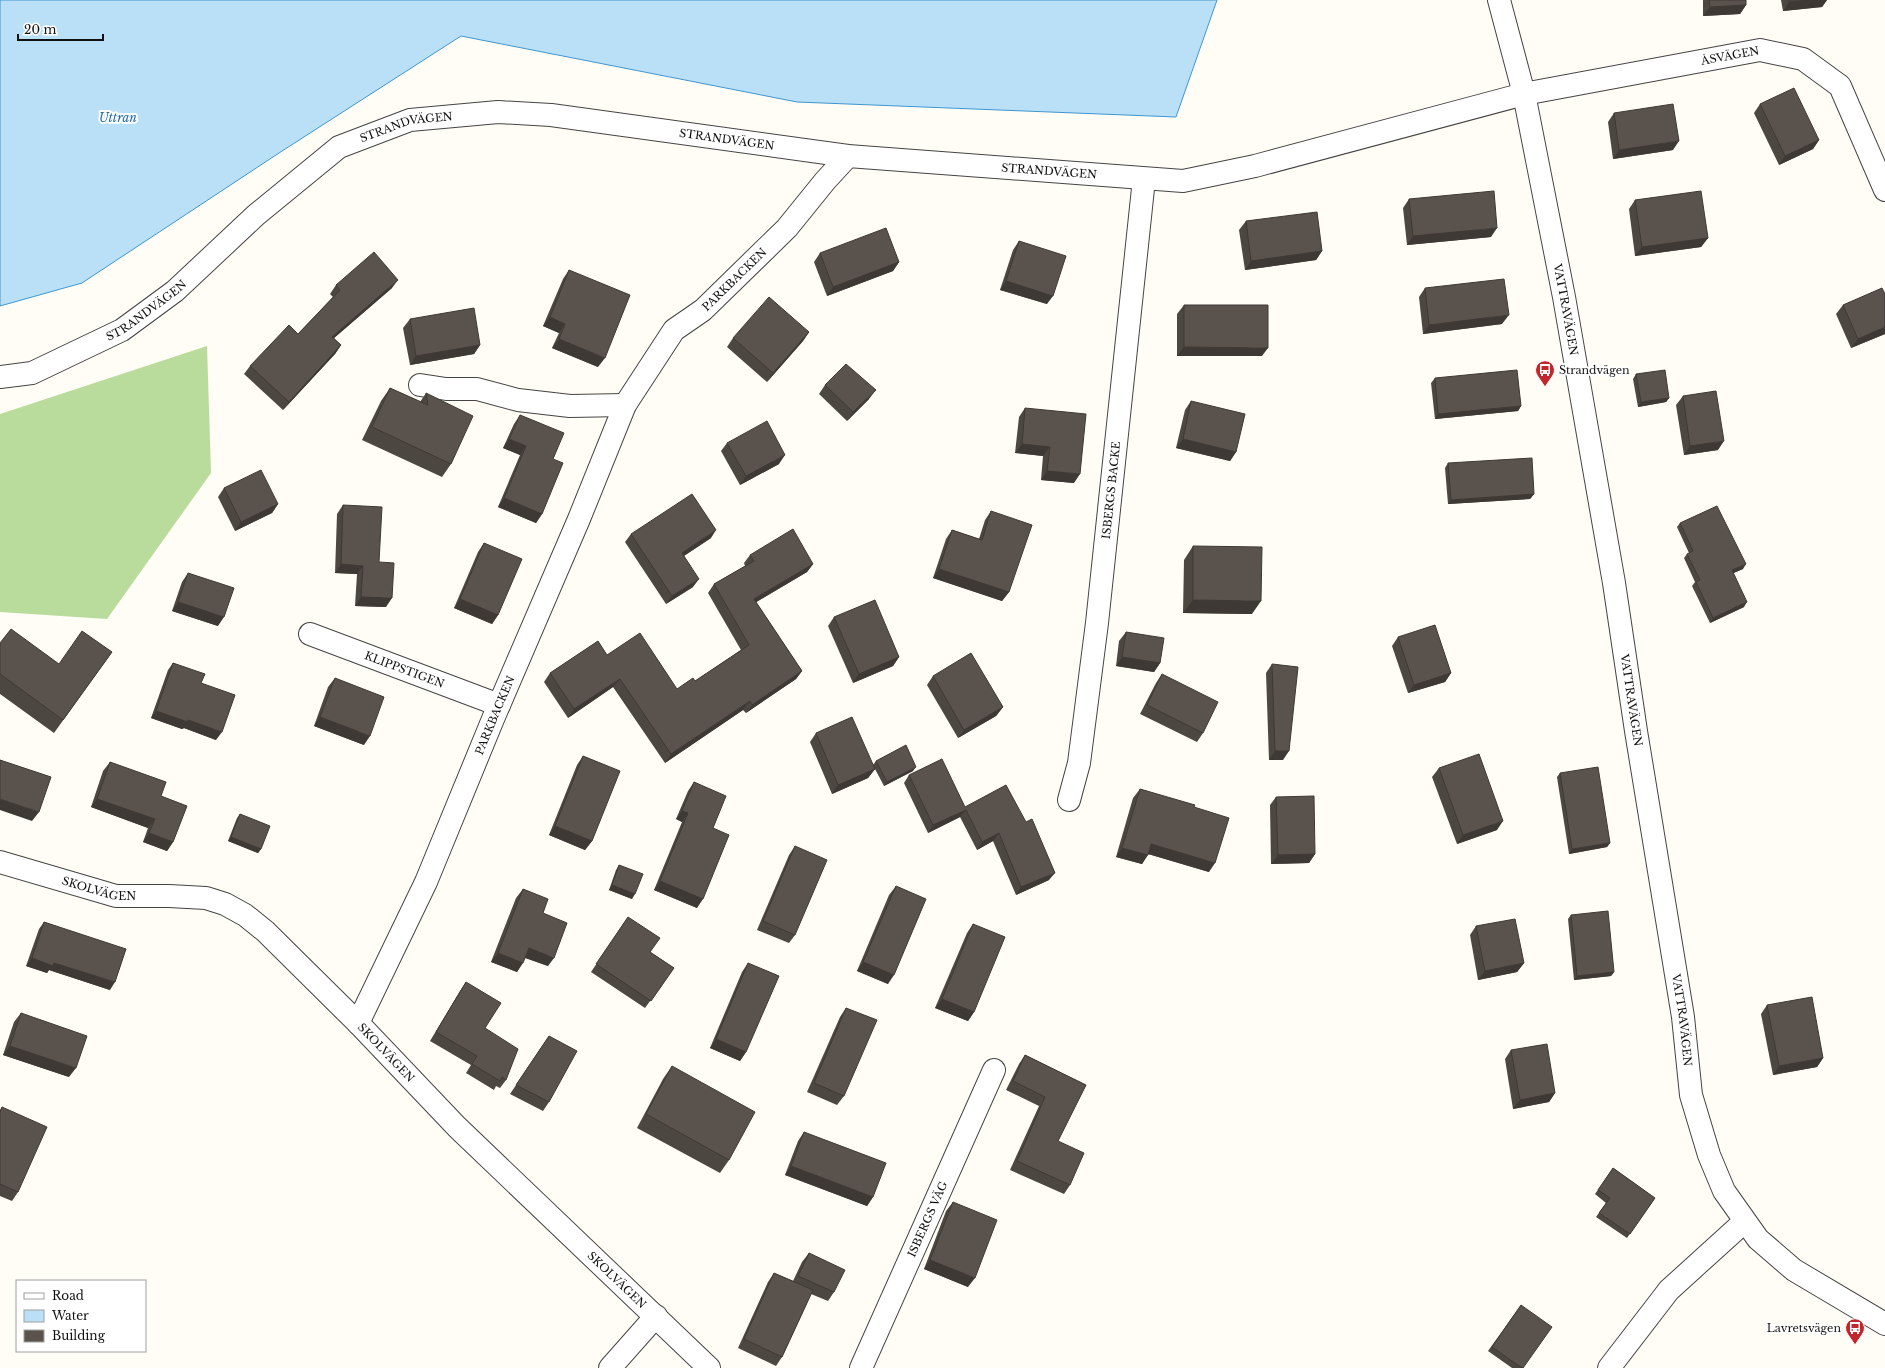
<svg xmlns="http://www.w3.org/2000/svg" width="1885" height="1368" font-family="'Libre Baskerville',serif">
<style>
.forest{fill:#b9dc9c}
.water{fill:#b9e0f7;stroke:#3f96cf}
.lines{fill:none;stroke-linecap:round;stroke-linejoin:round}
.minor-casing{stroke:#444;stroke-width:24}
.minor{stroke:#fff;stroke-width:22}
.wall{fill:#4d4742}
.shaded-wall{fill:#3f3936}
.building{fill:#5a524d;stroke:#3f3936}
.labels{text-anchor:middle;stroke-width:4;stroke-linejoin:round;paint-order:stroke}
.street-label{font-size:11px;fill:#111;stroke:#fff}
.poi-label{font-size:11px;fill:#111;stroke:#fff;text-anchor:start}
.water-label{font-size:12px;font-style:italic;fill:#1768a6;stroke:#fff}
</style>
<rect width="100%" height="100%" fill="#fffdf5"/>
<polygon class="forest" points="207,346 211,473 107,619 0,612 0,414"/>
<polygon class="water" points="0,0 1217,0 1176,117 797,102 461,36 279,153 82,283 0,306"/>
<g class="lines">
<g class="minor-casing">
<g id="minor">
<path id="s1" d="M1499,0L1524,94L1564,297L1614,583L1636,731L1683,1017L1691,1095L1709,1155L1724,1191L1758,1239L1794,1270L1885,1324"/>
<path id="s2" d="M0,377L32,373L122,330L175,291L256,215L339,147L410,120L498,112L551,115L848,156L1183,181L1255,166L1524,94L1760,50L1803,59L1840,86L1885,190"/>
<polyline points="420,385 446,389 477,389 518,400 570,406 625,405"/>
<path id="s3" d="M310,634L499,705"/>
<path id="s4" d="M1069,800L1079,763L1097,623L1144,179"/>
<path id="s5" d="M0,862L116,896H169L206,898L225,904L245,915L265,931L358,1023L457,1127L709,1368"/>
<path id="s6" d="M358,1023L426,882L493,719L579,519L625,405L674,330L703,310L787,228L825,181L848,156"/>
<polyline points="610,1368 656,1316"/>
<path id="s7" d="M861,1368L994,1070"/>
<polyline points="1609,1368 1669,1290 1744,1222"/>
</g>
</g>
<use href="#minor" class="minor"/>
</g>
<g class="wall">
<polygon points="1703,0 1746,0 1746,5 1740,14 1703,16"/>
<polygon points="1781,0 1827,0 1822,7 1783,11"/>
<polygon points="1760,104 1819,140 1813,149 1779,165 1754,113"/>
<polygon points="1614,113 1673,150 1613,159 1608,122"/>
<polygon points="1409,199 1491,237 1407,245 1403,208"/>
<polygon points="1635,200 1708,238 1701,247 1635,256 1629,209"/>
<polygon points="1246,221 1322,251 1316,260 1245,270 1239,230"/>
<polygon points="1019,241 1047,304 1000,290 1013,250"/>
<polygon points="820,253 899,262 893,271 827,296 814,262"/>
<polygon points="569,270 598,367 552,348 559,333 543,326 563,279"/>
<polygon points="336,285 392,288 334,338 341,345 335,354 283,410 244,374 250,366 298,334 333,297 330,294"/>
<polygon points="1425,288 1502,324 1423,334 1419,297"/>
<polygon points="1184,305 1262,356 1177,356 1177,314"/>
<polygon points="1843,305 1885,334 1851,348 1836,314"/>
<polygon points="410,319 480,345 474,354 410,365 403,328"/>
<polygon points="809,332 803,341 767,382 727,347 733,338"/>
<polygon points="1636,374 1669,398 1666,402 1638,407 1633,379"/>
<polygon points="1435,378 1521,406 1518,411 1435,419 1431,383"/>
<polygon points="825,385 869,399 847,421 819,394"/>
<polygon points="390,388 420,402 426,393 451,464 442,477 362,440 381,401"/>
<polygon points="1683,396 1718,450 1684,455 1676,405"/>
<polygon points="1191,401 1236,452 1230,461 1176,448 1185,410"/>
<polygon points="1025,408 1074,483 1041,480 1043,456 1015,453 1019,417"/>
<polygon points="520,415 553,459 542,514 536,523 498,507 520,455 503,448 514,424"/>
<polygon points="727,443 779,464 740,485 721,451"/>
<polygon points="1448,463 1534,494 1530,499 1448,504 1445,468"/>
<polygon points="224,488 278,504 272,513 235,531 218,497"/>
<polygon points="343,505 386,607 355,606 357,574 335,573 337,514"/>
<polygon points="991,511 1009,592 1002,601 933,578 946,539 952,530 979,539 985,520"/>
<polygon points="1680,523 1743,569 1733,573 1744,607 1710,623 1692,586 1695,582 1684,558 1687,554 1689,553 1677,527"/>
<polygon points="631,534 711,538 684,556 693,587 666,604 625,542"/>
<polygon points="484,543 498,615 492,624 454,608 478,552"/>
<polygon points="1193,546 1252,614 1183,613 1184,560"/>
<polygon points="750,555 813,564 807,572 756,602 802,671 796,679 746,713 743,710 665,763 613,687 568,718 544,682 550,673 607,655 677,689 695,681 741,650 708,593 714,584 745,566 744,563"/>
<polygon points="188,573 218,626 172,611 182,582"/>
<polygon points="834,617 899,657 893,666 853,683 828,626"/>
<polygon points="1126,632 1160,663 1154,672 1116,666 1119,641"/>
<polygon points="1398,637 1451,673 1445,682 1408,693 1392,646"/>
<polygon points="0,643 59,664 112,652 54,733 0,694"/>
<polygon points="173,663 201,683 216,740 184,728 182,729 151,718 168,670"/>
<polygon points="1272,664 1283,760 1269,760 1266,673"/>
<polygon points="1162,674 1203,733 1197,742 1140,714 1156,683"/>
<polygon points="933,676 1003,707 996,716 958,738 927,685"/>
<polygon points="335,678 364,745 314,726 328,687"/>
<polygon points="816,733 873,765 876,761 913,771 884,786 875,769 868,778 832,794 810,742"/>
<polygon points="583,756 592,841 585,850 549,835 577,765"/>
<polygon points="110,762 161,796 173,842 167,851 143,842 148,828 91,807 103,771"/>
<polygon points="1439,768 1497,830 1457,844 1432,777"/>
<polygon points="1560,773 1610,843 1607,847 1569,854 1557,777"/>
<polygon points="909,775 965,807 1026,822 1049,880 1016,895 993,841 977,850 960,817 928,833 904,783"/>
<polygon points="694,782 713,828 697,908 654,890 682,822 676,819 688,791"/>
<polygon points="1140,789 1194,807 1209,872 1148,854 1142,864 1116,857 1133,798"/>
<polygon points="1276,797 1315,854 1309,863 1271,864 1270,805"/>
<polygon points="240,814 261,849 258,853 228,841 237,818"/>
<polygon points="795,846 795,935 789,943 757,930 789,855"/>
<polygon points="619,865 632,899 609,890 616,870"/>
<polygon points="896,886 888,984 857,971 889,895"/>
<polygon points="523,889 543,913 548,966 525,958 517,972 491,962 516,898"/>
<polygon points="1571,915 1614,972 1611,976 1574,980 1568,919"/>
<polygon points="628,917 650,952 674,968 645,1008 591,972"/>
<polygon points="44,922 110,990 49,970 47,973 26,966 39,929"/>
<polygon points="973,924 974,1012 968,1021 935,1008 967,933"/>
<polygon points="1476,926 1524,963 1517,972 1478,980 1470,935"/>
<polygon points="748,963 746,1052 740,1061 710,1048 742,972"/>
<polygon points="466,982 506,1080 500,1088 496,1086 494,1090 466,1073 471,1065 430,1041 460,991"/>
<polygon points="1767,1005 1823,1058 1817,1067 1773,1075 1761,1014"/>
<polygon points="846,1008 844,1096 837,1105 807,1092 840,1017"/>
<polygon points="21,1013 69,1077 3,1055 14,1022"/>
<polygon points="549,1036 549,1102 543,1111 510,1094"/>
<polygon points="1511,1050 1555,1093 1549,1102 1513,1109 1505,1059"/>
<polygon points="1025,1055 1086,1085 1058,1141 1070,1185 1064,1194 1010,1170 1039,1106 1006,1090 1019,1064"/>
<polygon points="672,1066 729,1160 720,1173 637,1128 663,1079"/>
<polygon points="2,1107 18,1192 12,1201 0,1196 0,1110"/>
<polygon points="804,1132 873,1197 867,1206 785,1175 798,1141"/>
<polygon points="1613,1168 1655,1198 1627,1238 1596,1217 1606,1203 1595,1194"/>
<polygon points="953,1202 968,1287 924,1269 946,1211"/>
<polygon points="809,1253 834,1292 828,1301 811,1294 782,1357 776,1366 738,1348 768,1282 774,1273 793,1281 802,1262"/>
<polygon points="1521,1305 1523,1368 1512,1368 1488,1351"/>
</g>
<g class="shaded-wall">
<polygon points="1810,0 1827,0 1822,7 1783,11 1789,2"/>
<polygon points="1746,5 1740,14 1703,16 1710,7"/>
<polygon points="1819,140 1813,149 1779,165 1785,156"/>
<polygon points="1679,141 1673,150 1613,159 1619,150"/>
<polygon points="1497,228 1491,237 1407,245 1413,236"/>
<polygon points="1708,238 1701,247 1635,256 1642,247"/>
<polygon points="1322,251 1316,260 1245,270 1251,261"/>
<polygon points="899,262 893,271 827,296 833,287"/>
<polygon points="398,280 392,288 326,345 332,337"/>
<polygon points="1006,281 1053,296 1047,304 1000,290"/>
<polygon points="1509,315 1502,324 1423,334 1429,325"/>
<polygon points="550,317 565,324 559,333 543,326"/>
<polygon points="1885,327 1885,334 1851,348 1858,339"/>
<polygon points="809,332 803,341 767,382 773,373"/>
<polygon points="559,339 605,358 598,367 552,348"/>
<polygon points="341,345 335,354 283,410 289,402"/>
<polygon points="480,345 474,354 410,365 416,356"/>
<polygon points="1184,347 1268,348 1262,356 1177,356"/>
<polygon points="876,390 869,399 847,421 853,412"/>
<polygon points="1669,398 1666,402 1638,407 1641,402"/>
<polygon points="1521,406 1518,411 1435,419 1438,414"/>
<polygon points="509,439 526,446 520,455 503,448"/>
<polygon points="1183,439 1236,452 1230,461 1176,448"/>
<polygon points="1724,441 1718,450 1684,455 1690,446"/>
<polygon points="1022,444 1050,447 1043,456 1015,453"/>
<polygon points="785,455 779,464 740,485 746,476"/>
<polygon points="1047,471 1080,474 1074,483 1041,480"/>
<polygon points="1534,494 1530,499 1448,504 1451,500"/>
<polygon points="504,498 542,514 536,523 498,507"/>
<polygon points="278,504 272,513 235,531 241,522"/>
<polygon points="716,530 711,538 676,561 682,553"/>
<polygon points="341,564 363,566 357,574 335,573"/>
<polygon points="813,564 807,572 748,607 754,599"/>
<polygon points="1746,564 1743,569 1729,575 1732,570"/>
<polygon points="939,569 1009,592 1002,601 933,578"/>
<polygon points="699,579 693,587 666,604 672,596"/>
<polygon points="361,597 392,598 386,607 355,606"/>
<polygon points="460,599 498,615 492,624 454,608"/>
<polygon points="1193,600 1261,601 1252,614 1183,613"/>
<polygon points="178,602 224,617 218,626 172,611"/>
<polygon points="1747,602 1744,607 1710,623 1713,618"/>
<polygon points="899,657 893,666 853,683 859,674"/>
<polygon points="1122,657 1160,663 1154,672 1116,666"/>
<polygon points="802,671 796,679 746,713 752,705"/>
<polygon points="1451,673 1445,682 1408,693 1414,685"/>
<polygon points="620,679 613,687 568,718 574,709"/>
<polygon points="750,701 743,710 665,763 671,754"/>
<polygon points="1003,707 996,716 958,738 964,730"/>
<polygon points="156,711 188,720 222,732 216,740 184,728 182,729 151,718"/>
<polygon points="320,717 370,736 364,745 314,726"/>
<polygon points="1275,751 1289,751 1283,760 1269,760"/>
<polygon points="916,767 913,771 884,786 887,782"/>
<polygon points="875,769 868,778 832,794 838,785"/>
<polygon points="0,799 39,812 32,821 0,810"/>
<polygon points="97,799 155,819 148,828 91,807"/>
<polygon points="966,810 960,817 928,833 933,825"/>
<polygon points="682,811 688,813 682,822 676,819"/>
<polygon points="1503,821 1497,830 1457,844 1463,835"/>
<polygon points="555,826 592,841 585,850 549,835"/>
<polygon points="149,833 173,842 167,851 143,842"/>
<polygon points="999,833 993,841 977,850 982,842"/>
<polygon points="231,837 261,849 258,853 228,841"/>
<polygon points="1610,843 1607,847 1569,854 1572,849"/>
<polygon points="1151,844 1215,863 1209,872 1145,853"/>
<polygon points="1122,848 1148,855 1142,864 1116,857"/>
<polygon points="1315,854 1309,863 1271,864 1278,855"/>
<polygon points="1055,873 1049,880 1016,895 1021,887"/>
<polygon points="660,881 703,899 697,908 654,890"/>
<polygon points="612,885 635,894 632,899 609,890"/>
<polygon points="529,948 554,958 548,966 523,957"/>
<polygon points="498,953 523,963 517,972 491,962"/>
<polygon points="32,958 54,963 115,982 110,990 49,970 47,973 26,966"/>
<polygon points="863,962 894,975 888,984 857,971"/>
<polygon points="1524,963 1517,972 1478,980 1485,971"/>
<polygon points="1614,972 1611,976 1574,980 1577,976"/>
<polygon points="942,999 974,1012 968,1021 935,1008"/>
<polygon points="716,1039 746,1052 740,1061 710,1048"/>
<polygon points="10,1046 76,1068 69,1077 3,1055"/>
<polygon points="1823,1058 1817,1067 1773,1075 1779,1066"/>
<polygon points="1555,1093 1549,1102 1513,1109 1520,1100"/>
<polygon points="791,1166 873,1197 867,1206 785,1175"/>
<polygon points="930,1260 975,1278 968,1287 924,1269"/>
</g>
<g class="building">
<polygon points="1709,0 1746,0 1746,5 1710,7"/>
<polygon points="1789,0 1810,0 1789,2"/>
<polygon points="1794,88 1819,140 1785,156 1760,104"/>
<polygon points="1673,104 1679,141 1619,150 1614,113"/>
<polygon points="1494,191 1497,228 1413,236 1409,199"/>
<polygon points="1701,191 1708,238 1642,247 1635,200"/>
<polygon points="1317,212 1322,251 1251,261 1246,221"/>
<polygon points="886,228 899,262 833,287 820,253"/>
<polygon points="1019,241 1066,256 1053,296 1006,281"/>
<polygon points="374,252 398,280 332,337 341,345 289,402 250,366 289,325 298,334 340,290 336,285"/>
<polygon points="569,270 630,295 605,358 559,339 565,324 550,317"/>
<polygon points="1504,279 1509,315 1429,325 1425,288"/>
<polygon points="1882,288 1885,294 1885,327 1858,339 1843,305"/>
<polygon points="769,297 809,332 773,373 733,338"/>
<polygon points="1184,305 1268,305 1268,348 1184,347"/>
<polygon points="474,308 480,345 416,356 410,319"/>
<polygon points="846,364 876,390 853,412 825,385"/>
<polygon points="1517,370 1521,406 1438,414 1435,378"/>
<polygon points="1665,370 1669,398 1641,402 1636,374"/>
<polygon points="390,388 428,405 426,393 473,416 451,464 372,427"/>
<polygon points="1716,391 1724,441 1690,446 1683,396"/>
<polygon points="1191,401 1245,414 1236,452 1183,439"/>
<polygon points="1025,408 1086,414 1080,474 1047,471 1050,447 1022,444"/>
<polygon points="520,415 564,433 553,459 563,463 542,514 504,498 526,446 509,439"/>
<polygon points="767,421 785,455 746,476 727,443"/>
<polygon points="1532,458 1534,494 1451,500 1448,463"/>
<polygon points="261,470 278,504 241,522 224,488"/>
<polygon points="692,494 716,530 682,553 699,579 672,596 631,534"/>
<polygon points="343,505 382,507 379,562 394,563 392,598 361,597 363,566 341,564"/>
<polygon points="1717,506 1746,564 1732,570 1747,602 1713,618 1696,582 1700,580 1687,554 1693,551 1680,523"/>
<polygon points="991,511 1032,525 1009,592 939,569 952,530 982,540"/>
<polygon points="793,529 813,564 754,599 802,671 752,705 750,701 671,754 620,679 574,709 550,673 598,641 607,655 640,633 677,689 693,678 695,681 749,645 714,584 754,561 750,555"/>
<polygon points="484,543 522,559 498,615 460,599"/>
<polygon points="1193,546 1262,547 1261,601 1193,600"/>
<polygon points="188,573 234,588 224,617 178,602"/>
<polygon points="875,600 899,657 859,674 834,617"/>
<polygon points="1435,625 1451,673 1414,685 1398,637"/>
<polygon points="11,629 59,664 82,631 112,652 63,720 0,674 0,643"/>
<polygon points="1126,632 1164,638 1160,663 1122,657"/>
<polygon points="971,653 1003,707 964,730 933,676"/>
<polygon points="173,663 205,674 201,683 235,695 222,732 188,720 188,722 156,711"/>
<polygon points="1272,664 1298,667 1289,751 1275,751"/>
<polygon points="1162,674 1218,702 1203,733 1147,705"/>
<polygon points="335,678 384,697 370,736 320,717"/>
<polygon points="852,717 875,769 838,785 816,733"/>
<polygon points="906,745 916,767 887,782 876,761"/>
<polygon points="1479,754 1503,821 1463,835 1439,768"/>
<polygon points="583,756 620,771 592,841 555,826"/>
<polygon points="942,759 965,807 1006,785 1026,822 1032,819 1055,873 1021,887 999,833 982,842 966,810 933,825 909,775"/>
<polygon points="0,760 51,777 39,812 0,799"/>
<polygon points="110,762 166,782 161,796 187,806 173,842 149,833 155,819 97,799"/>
<polygon points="1598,767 1610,843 1572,849 1560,773"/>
<polygon points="694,782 726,796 713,828 729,835 703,899 660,881 688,813 682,811"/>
<polygon points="1140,789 1195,805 1194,807 1229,818 1215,863 1151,844 1148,855 1122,848"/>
<polygon points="1314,796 1315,854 1278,855 1276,797"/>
<polygon points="240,814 270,826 261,849 231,837"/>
<polygon points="795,846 827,860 795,935 763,921"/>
<polygon points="619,865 643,874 635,894 612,885"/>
<polygon points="896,886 926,899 894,975 863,962"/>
<polygon points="523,889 548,899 543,913 567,923 554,958 529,948 523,963 498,953"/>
<polygon points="1608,911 1614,972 1577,976 1571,915"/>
<polygon points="628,917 660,938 650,952 674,968 651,1001 596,964"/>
<polygon points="1515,919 1524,963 1485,971 1476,926"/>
<polygon points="44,922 126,949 115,982 54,963 53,966 32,958"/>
<polygon points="973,924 1005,937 974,1012 942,999"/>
<polygon points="748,963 779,976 746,1052 716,1039"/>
<polygon points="466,982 501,1003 485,1028 518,1049 506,1080 502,1077 500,1081 472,1064 477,1056 436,1032"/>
<polygon points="1812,997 1823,1058 1779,1066 1767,1005"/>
<polygon points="846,1008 877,1020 844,1096 814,1083"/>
<polygon points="21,1013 87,1036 76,1068 10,1046"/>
<polygon points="549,1036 577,1051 549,1102 516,1085"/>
<polygon points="1547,1044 1555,1093 1520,1100 1511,1050"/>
<polygon points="1025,1055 1086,1085 1058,1141 1084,1153 1070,1185 1017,1161 1045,1097 1013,1081"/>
<polygon points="672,1066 755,1112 729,1160 646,1114"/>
<polygon points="2,1107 47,1127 18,1192 0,1184 0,1112"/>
<polygon points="804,1132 886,1163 873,1197 791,1166"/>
<polygon points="1613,1168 1655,1198 1630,1234 1599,1213 1610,1198 1598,1190"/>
<polygon points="953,1202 997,1220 975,1278 930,1260"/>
<polygon points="809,1253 845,1270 834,1292 798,1276"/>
<polygon points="774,1273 813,1290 782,1357 744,1339"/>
<polygon points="1521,1305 1552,1327 1523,1368 1522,1368 1492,1347"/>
</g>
<defs>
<g id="bus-pin" transform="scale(1)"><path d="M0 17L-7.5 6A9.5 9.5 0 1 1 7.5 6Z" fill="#c4262e" stroke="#fff"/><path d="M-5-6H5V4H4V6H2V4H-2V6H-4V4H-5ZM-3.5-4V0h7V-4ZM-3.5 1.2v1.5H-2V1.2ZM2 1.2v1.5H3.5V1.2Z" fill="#fff"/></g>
</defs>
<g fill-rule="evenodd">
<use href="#bus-pin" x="1545" y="370"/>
<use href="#bus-pin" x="1855" y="1328"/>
</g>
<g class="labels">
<g class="street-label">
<text dy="4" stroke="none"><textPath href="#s2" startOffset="1831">ÅSVÄGEN</textPath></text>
<text dy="4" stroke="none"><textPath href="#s2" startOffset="487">STRANDVÄGEN</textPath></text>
<text dy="4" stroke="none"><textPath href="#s2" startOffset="811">STRANDVÄGEN</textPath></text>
<text dy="4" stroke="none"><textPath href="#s2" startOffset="1135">STRANDVÄGEN</textPath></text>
<text dy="4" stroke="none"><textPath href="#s6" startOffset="842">PARKBACKEN</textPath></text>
<text dy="4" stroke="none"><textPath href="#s2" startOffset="163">STRANDVÄGEN</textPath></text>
<text dy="4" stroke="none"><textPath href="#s1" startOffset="317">VATTRAVÄGEN</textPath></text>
<text dy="4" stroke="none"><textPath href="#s4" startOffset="313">ISBERGS BACKE</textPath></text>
<text dy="4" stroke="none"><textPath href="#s3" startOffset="101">KLIPPSTIGEN</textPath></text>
<text dy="4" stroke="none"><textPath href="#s1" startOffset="713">VATTRAVÄGEN</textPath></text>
<text dy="4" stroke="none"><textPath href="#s6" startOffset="337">PARKBACKEN</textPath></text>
<text dy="4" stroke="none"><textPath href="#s5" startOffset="103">SKOLVÄGEN</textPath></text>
<text dy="4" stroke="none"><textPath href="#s1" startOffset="1037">VATTRAVÄGEN</textPath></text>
<text dy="4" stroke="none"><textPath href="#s5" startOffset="451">SKOLVÄGEN</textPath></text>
<text dy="4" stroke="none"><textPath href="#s7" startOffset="163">ISBERGS VÄG</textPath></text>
<text dy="4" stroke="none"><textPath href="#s5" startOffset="775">SKOLVÄGEN</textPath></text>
</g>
<g class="poi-label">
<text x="1559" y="374">Strandvägen</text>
<text x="1841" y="1332" text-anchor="end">Lavretsvägen</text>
</g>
<g class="water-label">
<text x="118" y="122">Uttran</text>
</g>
</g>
<rect x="16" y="1280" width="130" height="72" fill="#ffffff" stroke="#a0a0a0"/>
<rect x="24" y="1293" width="20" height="6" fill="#ffffff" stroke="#a0a0a0"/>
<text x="52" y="1300" font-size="12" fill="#111111">Road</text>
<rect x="24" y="1310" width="20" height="12" fill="#b9e0f7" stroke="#a0a0a0"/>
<text x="52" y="1320" font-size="12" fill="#111111">Water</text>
<rect x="24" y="1330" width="20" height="12" fill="#5a524d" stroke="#a0a0a0"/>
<text x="52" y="1340" font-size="12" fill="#111111">Building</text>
<path d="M18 34v6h85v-6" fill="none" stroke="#111111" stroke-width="2"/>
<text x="24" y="34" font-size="12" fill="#111111" stroke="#ffffff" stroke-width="3" paint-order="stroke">20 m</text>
</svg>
